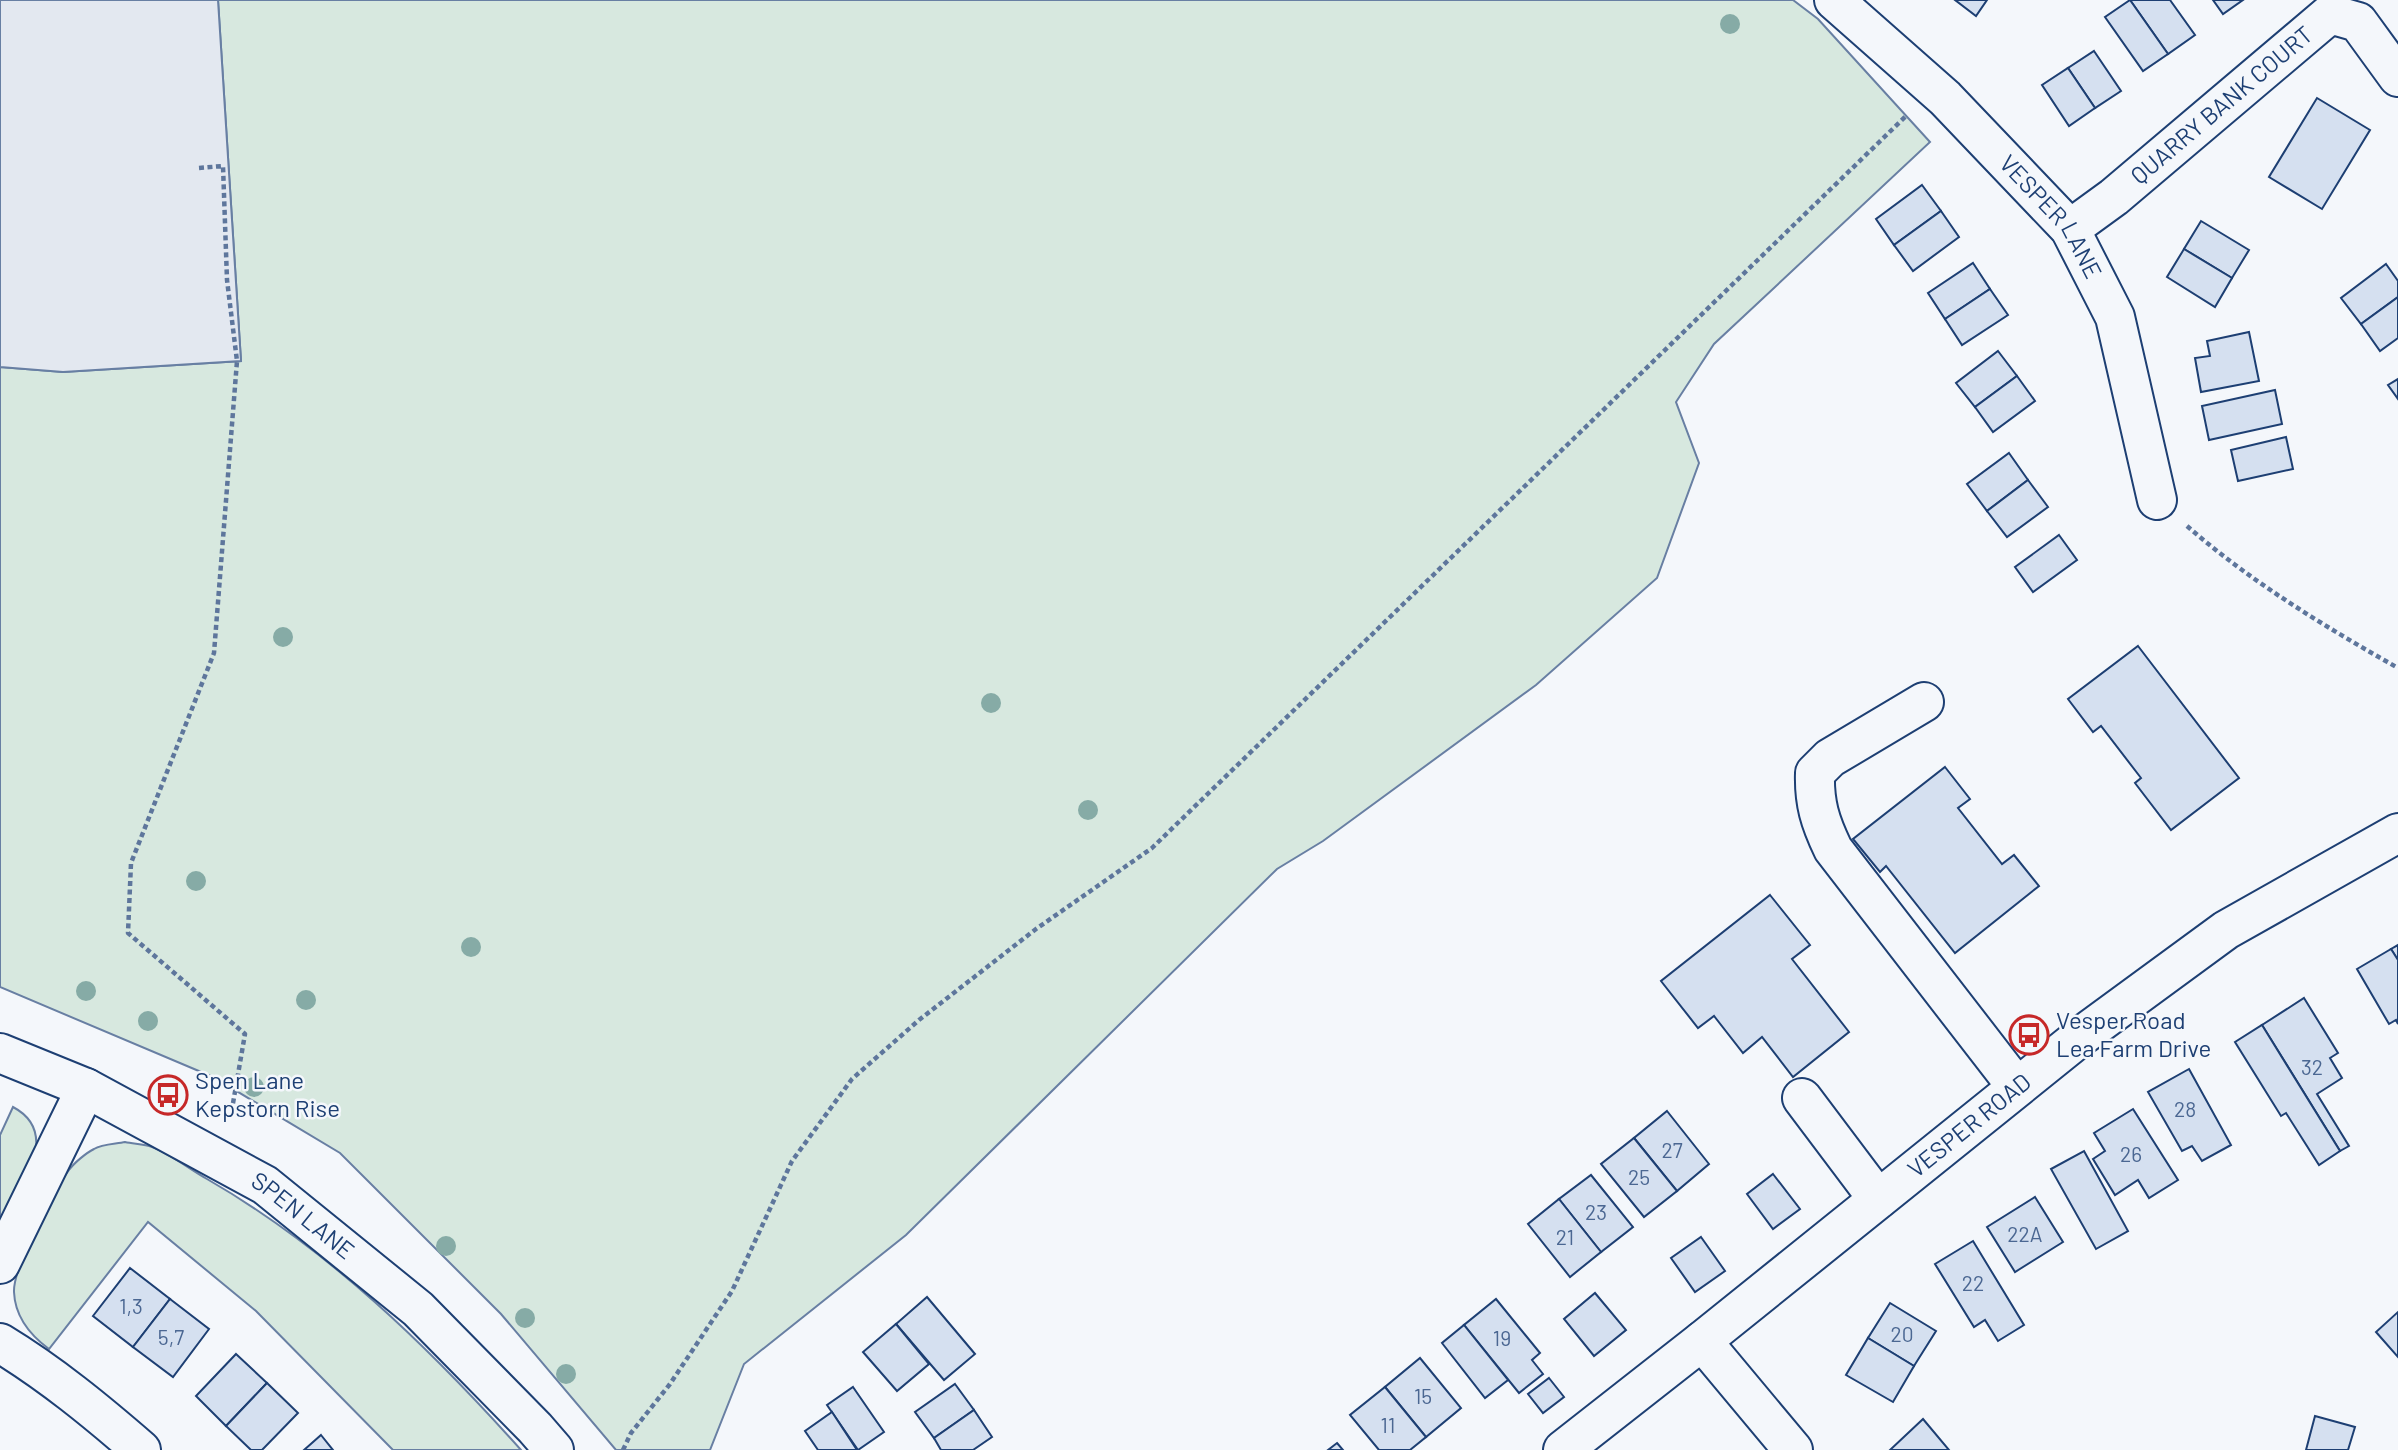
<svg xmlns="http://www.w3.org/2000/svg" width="2398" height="1450" font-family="Barlow,sans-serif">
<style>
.green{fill:#d7e8df;stroke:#687fa3;stroke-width:2}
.parking{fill:#e3e8f0;stroke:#687fa3;stroke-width:2}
.building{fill:#d5e0f0;stroke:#1d3f73;stroke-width:2}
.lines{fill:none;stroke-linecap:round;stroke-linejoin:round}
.minor-casing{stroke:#1d3f73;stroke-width:42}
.tertiary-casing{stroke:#1d3f73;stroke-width:42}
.path{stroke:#5e769c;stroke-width:4.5;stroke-dasharray:5 3.5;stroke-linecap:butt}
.minor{stroke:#f4f7fb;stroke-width:38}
.tertiary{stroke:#f4f7fb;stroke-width:38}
.tree{fill:#86aba6}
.labels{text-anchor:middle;stroke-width:5;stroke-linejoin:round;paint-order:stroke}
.number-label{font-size:21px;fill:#4b6792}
.street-label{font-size:24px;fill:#1d3f73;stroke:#f4f7fb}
.poi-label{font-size:24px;fill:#1d3f73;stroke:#f4f7fb;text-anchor:start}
</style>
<rect width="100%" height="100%" fill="#f4f7fb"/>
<g class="green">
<polygon points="218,0 1793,0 1818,19 1930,142 1714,344 1676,402 1699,463 1657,578 1536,685 1323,841 1277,869 906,1235 744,1364 710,1450 616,1450 501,1314 340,1153 213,1077 0,987 0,367 63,372 241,361"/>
<path d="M13,1107C64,1134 18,1191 0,1226V1135Z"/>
<path d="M125,1142C134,1144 144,1144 152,1147C171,1154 189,1169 207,1179C327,1248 429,1347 521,1450H393L256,1311L148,1222L49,1349C30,1335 15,1317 14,1292C13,1267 54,1190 69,1170C74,1163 86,1153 94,1149C102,1144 116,1144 125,1142Z"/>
</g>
<polygon class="parking" points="0,0 218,0 241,361 63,372 0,367"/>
<g class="building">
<polygon points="1955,0 1987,0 1976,16"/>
<polygon points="2130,0 2170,0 2195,35 2168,54"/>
<polygon points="2130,0 2168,54 2143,71 2105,17"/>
<polygon points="2213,0 2243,0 2223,14"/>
<polygon points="2094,51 2121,91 2095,108 2068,68"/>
<polygon points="2068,68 2095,108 2069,126 2042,85"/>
<polygon points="2317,98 2370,130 2322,209 2269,177"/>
<polygon points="1922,185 1941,211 1894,245 1876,219"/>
<polygon points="1941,211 1959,237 1913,271 1894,245"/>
<polygon points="2201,221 2249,250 2232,278 2184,249"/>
<polygon points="2184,249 2232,278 2215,307 2167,277"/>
<polygon points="1973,263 1990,289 1945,319 1928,293"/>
<polygon points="2386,264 2398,281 2398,297 2361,324 2341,298"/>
<polygon points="1990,289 2008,315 1962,345 1945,319"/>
<polygon points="2398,297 2398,338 2380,351 2361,324"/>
<polygon points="2249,332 2259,381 2201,392 2195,358 2210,356 2207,341"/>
<polygon points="1998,351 2017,376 1975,407 1956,383"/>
<polygon points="2017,376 2035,401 1993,432 1975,407"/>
<polygon points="2398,379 2398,399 2388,385"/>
<polygon points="2275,390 2282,424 2209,440 2202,406"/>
<polygon points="2286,437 2293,469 2238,481 2231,450"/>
<polygon points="2009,453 2028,480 1987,511 1967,484"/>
<polygon points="2028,480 2048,507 2007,537 1987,511"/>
<polygon points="2059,535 2077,560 2033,592 2015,567"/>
<polygon points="2138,646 2239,778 2171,830 2135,783 2141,778 2101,726 2093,732 2068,699"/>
<polygon points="1945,767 1970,799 1958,808 2002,864 2014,855 2039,886 1955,953 1886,866 1880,872 1853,839"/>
<polygon points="1770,895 1810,945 1792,959 1849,1032 1793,1077 1762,1037 1743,1053 1714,1016 1698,1028 1661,981"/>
<polygon points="2398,945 2398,960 2391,949"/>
<polygon points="2391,949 2398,960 2398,1024 2396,1020 2389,1024 2357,969"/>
<polygon points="2304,998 2338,1053 2330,1058 2342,1078 2317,1094 2349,1146 2340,1151 2262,1025"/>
<polygon points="2262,1025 2340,1151 2319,1165 2286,1113 2281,1116 2235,1042"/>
<polygon points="2189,1069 2231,1145 2202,1161 2192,1146 2182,1151 2148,1092"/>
<polygon points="2133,1109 2178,1180 2149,1198 2138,1180 2115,1195 2093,1159 2105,1151 2094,1133"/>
<polygon points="1667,1111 1709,1164 1677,1191 1634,1138"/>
<polygon points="1634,1138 1677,1191 1644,1217 1601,1164"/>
<polygon points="2084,1151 2128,1231 2096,1249 2051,1169"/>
<polygon points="1773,1174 1800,1209 1773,1229 1747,1194"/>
<polygon points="1591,1175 1633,1227 1601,1252 1559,1199"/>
<polygon points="2035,1197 2063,1242 2015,1272 1987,1227"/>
<polygon points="1559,1199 1601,1252 1570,1277 1528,1224"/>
<polygon points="1701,1237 1725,1271 1695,1292 1671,1258"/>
<polygon points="1973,1241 2024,1325 1998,1341 1985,1320 1974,1327 1935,1264"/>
<polygon points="130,1268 170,1299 133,1347 93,1316"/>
<polygon points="1595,1293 1626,1330 1594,1356 1564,1319"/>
<polygon points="927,1297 975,1354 944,1380 896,1324"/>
<polygon points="170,1299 209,1329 173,1377 133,1347"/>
<polygon points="1496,1299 1540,1353 1532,1360 1543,1374 1519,1393 1464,1325"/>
<polygon points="1890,1303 1936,1331 1914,1366 1868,1338"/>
<polygon points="2398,1312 2398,1357 2376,1332"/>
<polygon points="896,1324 929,1364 897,1391 863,1352"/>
<polygon points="1464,1325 1508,1380 1485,1398 1442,1343"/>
<polygon points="1868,1338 1914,1366 1893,1402 1846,1375"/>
<polygon points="236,1354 267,1383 226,1426 196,1396"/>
<polygon points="1420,1358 1461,1408 1426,1437 1385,1387"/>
<polygon points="1549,1378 1564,1397 1543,1413 1528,1394"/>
<polygon points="267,1383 298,1413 262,1450 251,1450 226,1426"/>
<polygon points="955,1384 974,1410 934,1438 915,1412"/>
<polygon points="853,1387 884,1432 858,1450 827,1405"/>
<polygon points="1385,1387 1426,1437 1410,1450 1379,1450 1350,1415"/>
<polygon points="974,1410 992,1437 973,1450 941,1450 934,1438"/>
<polygon points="832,1412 857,1450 818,1450 805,1431"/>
<polygon points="2315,1416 2355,1427 2348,1450 2306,1450"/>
<polygon points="1923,1419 1949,1450 1890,1450"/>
<polygon points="321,1435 333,1450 304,1450"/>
<polygon points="1337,1443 1343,1450 1328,1450"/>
</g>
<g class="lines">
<g class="minor-casing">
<g id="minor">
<path id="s1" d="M1834,0L1945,98L2070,229L2115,317L2157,500"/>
<path id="s2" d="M2070,229L2114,197L2330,14L2358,22L2398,77"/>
<path d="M1924,702L1830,758L1815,773C1814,803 1820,822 1833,849L2017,1087"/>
<polyline points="1802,1098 1878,1199"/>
<polyline points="0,1264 86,1088"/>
<polyline points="1702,1341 1793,1450"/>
<path d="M0,1343C51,1374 96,1411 141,1450"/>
<path id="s3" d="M1563,1450L1702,1341L2080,1037L2226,930L2398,833"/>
</g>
</g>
<g class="tertiary-casing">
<g id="tertiary">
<path id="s4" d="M0,1053L86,1088L265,1185L418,1309L535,1428L554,1450"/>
</g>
</g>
<g class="path">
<polyline points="199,168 223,166 227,280 237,361 214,653 131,863 128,933 245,1034 232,1109"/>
<path d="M2187,526C2251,582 2324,626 2398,668"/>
<polyline points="623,1450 631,1433 670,1384 732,1291 792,1161 852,1079 919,1020 1036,929 1152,848 1906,116"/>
</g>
<use href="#minor" class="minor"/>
<use href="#tertiary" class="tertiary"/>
</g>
<g class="tree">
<circle cx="1730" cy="24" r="10"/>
<circle cx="283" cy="637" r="10"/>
<circle cx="991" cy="703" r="10"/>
<circle cx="1088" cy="810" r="10"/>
<circle cx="196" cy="881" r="10"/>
<circle cx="471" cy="947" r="10"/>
<circle cx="86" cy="991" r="10"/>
<circle cx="306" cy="1000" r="10"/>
<circle cx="148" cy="1021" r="10"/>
<circle cx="254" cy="1087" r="10"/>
<circle cx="446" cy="1246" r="10"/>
<circle cx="525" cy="1318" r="10"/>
<circle cx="566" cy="1374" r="10"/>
</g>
<defs>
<g id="bus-ring" transform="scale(2.0125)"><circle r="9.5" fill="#f4f7fb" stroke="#c62828" stroke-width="1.5"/><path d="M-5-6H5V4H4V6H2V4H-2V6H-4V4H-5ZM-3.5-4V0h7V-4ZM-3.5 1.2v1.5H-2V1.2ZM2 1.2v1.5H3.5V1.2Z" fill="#c62828"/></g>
</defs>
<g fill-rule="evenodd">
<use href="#bus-ring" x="2029" y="1035"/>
<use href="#bus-ring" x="168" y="1095"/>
</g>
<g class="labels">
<g class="number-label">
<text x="2312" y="1075">32</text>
<text x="2185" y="1117">28</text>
<text x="1672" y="1158">27</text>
<text x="2131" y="1162">26</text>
<text x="1639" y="1185">25</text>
<text x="1596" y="1220">23</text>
<text x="2025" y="1242">22A</text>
<text x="1565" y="1245">21</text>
<text x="1973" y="1291">22</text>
<text x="131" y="1314">1,3</text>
<text x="1902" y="1342">20</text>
<text x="171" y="1345">5,7</text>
<text x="1502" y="1346">19</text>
<text x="1423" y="1404">15</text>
<text x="1388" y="1433">11</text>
</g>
<g class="street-label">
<text dy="8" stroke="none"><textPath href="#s2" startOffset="196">QUARRY BANK COURT</textPath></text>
<text dy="8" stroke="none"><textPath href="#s1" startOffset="308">VESPER LANE</textPath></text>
<text dy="8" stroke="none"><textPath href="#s3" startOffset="520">VESPER ROAD</textPath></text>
<text dy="8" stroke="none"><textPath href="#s4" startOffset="345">SPEN LANE</textPath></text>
</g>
<g class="poi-label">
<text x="2056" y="1029">Vesper Road<tspan x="2056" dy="28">Lea Farm Drive</tspan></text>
<text x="195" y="1089">Spen Lane<tspan x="195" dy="28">Kepstorn Rise</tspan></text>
</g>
</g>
</svg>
